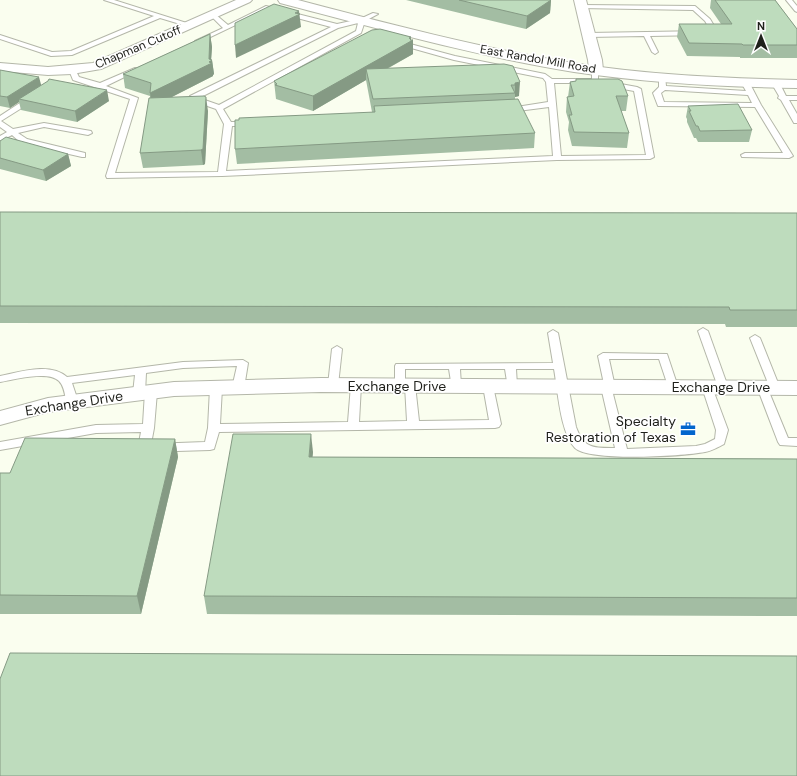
<svg xmlns="http://www.w3.org/2000/svg" width="797" height="776" font-family="'DM Sans',sans-serif">
<style>
.lines{fill:none;stroke-linecap:round;stroke-linejoin:round}
.lane-casing{stroke:#b4b7a9;stroke-width:2}
.street-casing{stroke:#b4b7a9;stroke-width:2}
.secondary-casing{stroke:#b4b7a9;stroke-width:2}
.lane{fill:#fff;fill-rule:evenodd}
.street{fill:#fff;fill-rule:evenodd}
.secondary{fill:#fff;fill-rule:evenodd}
.wall{fill:#a3bda3}
.shaded-wall{fill:#859a84}
.building{fill:#bedcbd;stroke:#859a84}
.labels{text-anchor:middle;stroke-width:3.5;stroke-linejoin:round;paint-order:stroke}
.far-street-label{font-size:12px;fill:#1f201b;stroke:#fff}
.street-label{font-size:14px;fill:#1f201b;stroke:#fff}
.poi-label{font-size:14px;fill:#1f201b;stroke:#fff;text-anchor:end}
</style>
<rect width="100%" height="100%" fill="#fafeef"/>
<g class="lines">
<g class="lane-casing">
<g id="lane">
<polygon points="104,0 114,0 193,25 190,27 160,18 72,55 51,56 0,39 0,35 52,52 71,51 154,16"/>
<polygon points="786,0 792,0 797,6 797,12 795,11"/>
<polygon points="582,5 695,6 710,19 716,29 705,35 650,36 658,52 655,54 652,52 644,36 589,37 586,35 589,33 704,31 709,28 705,21 693,10 580,8 579,7"/>
<path d="M266,6L337,24L360,19L373,13L378,14L365,21L361,33L223,109L231,122H238L239,124L238,126H232L226,171L553,156L549,107L510,112L506,110L510,108L548,102L546,82L543,78L454,60L397,44V42L399,41L455,56L545,74L552,79H592V70L598,69V83H554L561,156L646,155L634,91L607,86V82H610L637,87L641,89L654,157L650,159L557,160L222,176L107,178L106,176L130,99L73,80L69,70L71,69H75L79,77L100,83L135,68L141,69L106,86L138,98L115,173L218,172L224,124L216,109L190,100V96L331,27L267,10L200,42L195,41L223,28L211,16V14H215L228,25ZM358,23L356,31L219,105L199,98L338,28Z"/>
<path d="M659,76H665L666,86L746,91L742,84L743,82H749L761,105L793,156L789,158L742,157L741,155L745,153H783L755,107L658,106L653,93L659,87ZM665,90L748,95L752,103L664,102L661,93Z"/>
<polygon points="773,82 779,82 786,96 797,96 797,100 789,100 797,114 797,123 794,123 781,100 778,98 779,96 772,84"/>
<polygon points="29,97 32,97 36,99 1,121 13,129 44,123 91,131 92,133 88,135 44,127 18,133 27,139 85,153 85,157 82,157 21,143 12,135 0,141 0,136 7,132 0,127 0,116"/>
<polygon points="703,328 708,331 728,387 727,389 719,389 718,387 698,331"/>
<path d="M553,330L558,333L576,427C584,449 594,448 615,448L601,387L604,384L598,356L603,353L667,354L678,387L677,389H669L659,359H609L615,387L612,390L627,449L696,446L705,444L715,439L716,430L702,387L703,385H711L712,387L728,430L724,444C718,447 712,451 705,452C683,456 590,462 575,448C560,432 558,391 554,369H516L517,386L516,388H508L505,369H460L461,386L460,388H452L449,369H405V384L410,382L414,383L415,385L419,421L489,420L483,386L484,384H492L493,386L501,424L499,427L495,428L219,432L214,449L210,450L144,452L140,451L138,448L141,432L96,433L0,450V442L96,425L143,424L145,392L147,390H155L157,392L154,428L151,444L205,442L208,428L210,388L212,386H220L222,388L220,424L348,422L351,385L352,383H360L361,385L359,422L407,421L405,386L400,388L396,387L395,385V366L396,364L553,363L548,333Z"/>
<polygon points="755,335 760,338 780,388 779,390 771,390 770,388 750,338"/>
<polygon points="337,346 342,349 338,385 337,387 329,387 328,385 332,349"/>
<path d="M243,360L248,363L244,388L242,390H234L232,388L237,366L183,368L146,373L145,393L143,395H135L133,393L135,375L72,383L78,401L76,404H68L66,401C65,394 64,386 59,381C48,370 13,380 0,382V376C20,372 50,362 67,377L183,362Z"/>
<polygon points="762,384 766,385 767,387 788,438 797,438 797,446 780,445 778,442 757,387 758,385"/>
</g>
</g>
<g class="street-casing">
<g id="street">
<polygon points="236,0 252,0 250,2 101,69 72,74 48,75 0,71 0,63 48,67 93,63"/>
<polygon points="574,0 586,0 602,60 603,70 601,73 591,73 589,70 588,60"/>
<polygon points="321,378 797,381 797,395 321,392 174,396 48,412 0,425 0,411 48,398 174,382"/>
</g>
</g>
<g class="secondary-casing">
<path id="secondary" d="M278,0H298C389,24 480,48 573,63C647,75 722,78 797,80V88C722,87 648,83 574,72C474,56 377,28 280,3Z"/>
</g>
<use href="#lane" class="lane"/>
<use href="#street" class="street"/>
<use href="#secondary" class="secondary"/>
</g>
<g class="wall">
<polygon points="406,0 551,0 550,13 526,29"/>
<polygon points="711,0 775,0 797,29 797,58 740,58 740,57 687,56 677,37 679,24 721,24 710,8"/>
<polygon points="210,34 212,47 211,60 212,60 214,74 213,75 213,76 172,97 208,111 205,164 203,165 143,168 140,153 150,98 150,96 125,88 123,74"/>
<polygon points="411,37 411,40 413,40 413,54 387,69 513,66 519,96 515,97 515,99 535,133 534,148 237,164 235,149 372,112 366,80 313,111 276,99 274,81"/>
<polygon points="0,70 41,86 109,101 77,122 21,110 19,102 10,108 0,106"/>
<polygon points="576,79 628,96 626,111 621,111 629,133 627,148 572,146 568,130 569,122 566,112 567,97 568,97 570,82 576,81"/>
<polygon points="688,106 752,130 749,142 698,142 696,138 694,138 687,122 687,119 686,117"/>
<polygon points="0,141 68,154 71,166 46,181 0,169"/>
<polygon points="0,212 797,213 797,327 726,327 725,324 0,323"/>
<polygon points="175,439 178,457 141,614 0,614 0,473 10,473"/>
<polygon points="313,452 312,457 797,459 797,616 207,614 204,596"/>
</g>
<g class="shaded-wall">
<polygon points="551,0 550,13 526,29 527,16"/>
<polygon points="299,11 301,27 236,58 235,45"/>
<polygon points="210,34 212,47 211,61 212,60 214,74 213,75 213,76 152,107 150,93 209,59"/>
<polygon points="411,37 411,41 413,40 413,54 368,79 366,69 366,80 313,111 313,96"/>
<polygon points="39,77 42,88 19,99 19,102 10,108 7,97"/>
<polygon points="520,82 519,96 515,97 515,83"/>
<polygon points="107,90 109,101 77,122 75,111"/>
<polygon points="206,97 208,111 205,164 203,165 201,150"/>
<polygon points="68,154 71,166 46,181 43,170"/>
<polygon points="311,434 313,452 311,475 309,457"/>
<polygon points="175,439 178,457 141,614 137,596"/>
</g>
<g class="building">
<polygon points="459,0 551,0 527,16"/>
<polygon points="715,0 775,0 797,29 797,45 743,45 742,44 689,43 679,24 732,24"/>
<polygon points="274,4 299,11 295,13 300,14 235,45 235,23"/>
<polygon points="380,29 411,37 409,38 411,39 410,40 413,40 313,96 275,85 277,84 274,81 372,30"/>
<polygon points="210,34 209,59 212,60 209,62 212,63 150,93 151,83 123,74"/>
<polygon points="504,64 513,66 520,82 515,83 515,85 511,85 515,93 373,99 366,69"/>
<polygon points="0,70 39,77 7,97 0,96"/>
<polygon points="49,79 107,90 75,111 19,99 48,81"/>
<polygon points="576,79 618,79 622,81 628,96 616,96 629,133 574,132 569,115 572,115 567,97 574,96 570,82 576,81"/>
<polygon points="204,96 206,97 203,149 201,150 140,153 149,98"/>
<polygon points="518,99 535,133 235,149 235,120 239,120 239,118 375,112 374,106"/>
<polygon points="738,104 752,130 700,131 698,126 696,126 689,111 691,111 688,106"/>
<polygon points="6,137 68,154 43,170 0,158 0,141"/>
<polygon points="0,212 797,213 797,310 730,310 729,307 0,306"/>
<polygon points="233,434 311,434 309,457 797,459 797,598 204,596"/>
<polygon points="25,438 175,439 137,596 0,595 0,473 10,473"/>
<polygon points="10,653 797,656 797,776 0,776 0,679"/>
</g>
<defs>
<g id="office-bare" transform="scale(1.2)"><path d="M-6-3h4V-5.5h4V-3h4V5H-6ZM-1-4.5V-3h2v-1.5ZM-6 0V1H6V0Z" fill="#0265cd" stroke="#fff" stroke-width="2.5" paint-order="stroke"/></g>
</defs>
<g fill-rule="evenodd">
<use href="#office-bare" x="688" y="429"/>
</g>
<g class="labels">
<g class="far-street-label">
<text transform="translate(138 47) rotate(-23)" y="4">Chapman Cutoff</text>
<text transform="translate(538 59) rotate(10)" y="4">East Randol Mill Road</text>
</g>
<g class="street-label">
<text x="397" y="391">Exchange Drive</text>
<text x="721" y="392">Exchange Drive</text>
<text transform="translate(74 403) rotate(-9)" y="5">Exchange Drive</text>
</g>
<g class="poi-label">
<text x="676" y="426">Specialty<tspan x="676" dy="16">Restoration of Texas</tspan></text>
</g>
</g>
<g transform="translate(761 36)" stroke="#ffffff" stroke-width="3" paint-order="stroke">
<path d="M0-3L7 15L0 10L-7 15Z" fill="#1f201b"/>
<text y="-6" font-size="11" font-weight="bold" text-anchor="middle" fill="#1f201b">N</text>
</g>
</svg>
